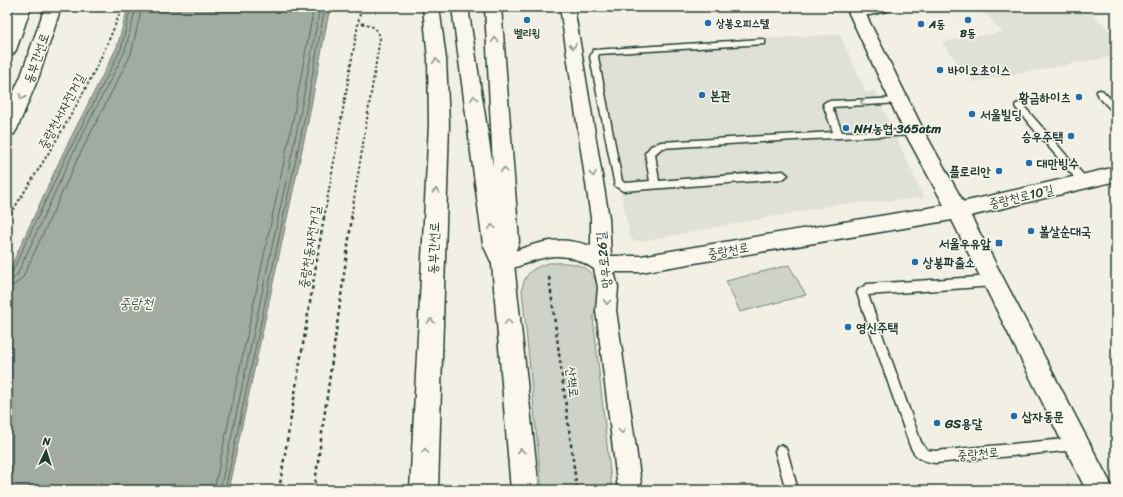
<svg xmlns="http://www.w3.org/2000/svg" width="1123" height="497" font-family="Sriracha,'Poor Story',sans-serif">
<style>
.built{fill:#e0e1d6}
.green{fill:#cfd2c8;stroke:#77887e}
.water{fill:#a2aba1;stroke:#6e7f75}
.lines{fill:none;stroke-linecap:round;stroke-linejoin:round}
.shore{stroke:#536960;stroke-width:1}
.service-casing{stroke:#1f3d34;stroke-width:3}
.minor-casing{stroke:#1f3d34;stroke-width:3}
.secondary-casing{stroke:#1f3d34;stroke-width:3}
.trunk-casing{stroke:#1f3d34;stroke-width:3}
.path-far1{stroke:#1f3d34;stroke-width:2;stroke-dasharray:2.5 2.5;stroke-linecap:butt}
.path{stroke:#1f3d34;stroke-width:2.5;stroke-dasharray:3.5 3.5;stroke-linecap:butt}
.service{fill:#fbf7ec;fill-rule:evenodd}
.minor{fill:#fbf7ec;fill-rule:evenodd}
.secondary{fill:#fbf7ec;fill-rule:evenodd}
.trunk{fill:#fbf7ec;fill-rule:evenodd}
.oneway{stroke:#8d9a90}
.poi-dot{fill:#1f6fb2;stroke:#fbf7ec;stroke-width:1.5}
.labels{text-anchor:middle;stroke-width:3;stroke-linejoin:round;paint-order:stroke}
.far-poi-label{font-size:11px;font-weight:bold;fill:#1f3d34;stroke:#fbf7ec;text-anchor:start}
.street-label{font-size:13px;fill:#1f3d34;stroke:#fbf7ec}
.poi-label{font-size:13px;font-weight:bold;fill:#1f3d34;stroke:#fbf7ec;text-anchor:start}
.water-label{font-size:14px;font-style:italic;fill:#465e55;stroke:#fbf7ec}
</style>
<rect width="100%" height="100%" fill="#f2f0e5"/>
<filter id="ink" filterUnits="userSpaceOnUse"><feTurbulence type="fractalNoise" baseFrequency=".025" numOctaves="2"/><feDisplacementMap in="SourceGraphic" scale="8" xChannelSelector="R" yChannelSelector="G"/><feConvolveMatrix kernelMatrix="1 2 1 2 8 2 1 2 1" color-interpolation-filters="sRGB"/></filter>
<g filter="url(#ink)">
<g class="built">
<polygon points="980,7 1085,7 1116,37 1116,56 973,82 941,42 1002,32"/>
<polygon points="840,34 866,92 875,91 924,198 835,205 644,241 634,241 630,237 592,49"/>
</g>
<g class="green">
<path d="M549,263C557,263 568,262 577,265C602,273 601,296 593,317L612,490H542L522,290C524,273 534,267 549,263Z"/>
<polygon points="789,265 806,295 740,312 726,281"/>
</g>
<polygon class="water" points="128,7 330,7 308,122 228,490 7,490 7,275 64,151 117,47"/>
<g class="lines">
<g class="shore">
<polyline points="7,275 12,272 68,153 121,49 131,7"/>
<polyline points="7,280 13,279 17,275 72,155 125,51 136,7"/>
<polyline points="7,286 16,284 23,277 78,158 131,54 142,7"/>
<polyline points="214,490 293,119 314,7"/>
<polyline points="220,490 299,120 320,7"/>
<polyline points="225,490 304,121 325,7"/>
</g>
<g class="service-casing">
<g id="service">
<polygon points="762,39 765,40 765,44 599,54 598,57 622,181 625,183 650,181 645,153 651,146 661,142 833,132 823,104 827,101 903,98 904,100 900,103 832,107 842,132 915,130 919,133 918,135 812,139 662,148 655,154 659,181 783,171 788,175 783,179 623,191 615,186 590,57 593,50"/>
<polygon points="1100,90 1103,91 1116,105 1116,113 1113,112 1097,95 1097,91"/>
<polygon points="1019,103 1022,104 1086,178 1088,181 1086,184 1080,184 1016,108 1015,106 1016,104"/>
<path d="M994,276L998,278L999,281L998,284L994,286L868,295L921,442L927,450L935,451L1076,438L1080,440L1082,444L1080,448L1076,450L935,463C923,461 915,458 910,446L857,293L858,290L867,284Z"/>
<polygon points="781,445 785,447 787,451 798,490 786,490 775,451 777,447"/>
</g>
</g>
<g class="minor-casing">
<g id="minor">
<path d="M560,7H574L609,218L611,256H641L958,203L1116,167V181L958,219L641,272H614L618,287L616,310L642,490H618L596,310L598,287L594,269C559,245 539,259 503,272L496,270L493,264L496,258C532,245 552,233 591,246V218Z"/>
<path d="M857,7H892L890,10C879,13 862,18 851,15L849,12L851,9Z"/>
</g>
</g>
<g class="secondary-casing">
<polygon id="secondary" points="846,7 862,7 924,131 965,205 1114,490 1086,490 950,216 905,133"/>
</g>
<g class="trunk-casing">
<g id="trunk">
<polygon points="15,7 31,7 16,50 13,54 7,56 7,27"/>
<polygon points="45,7 61,7 39,76 17,129 14,134 7,136 7,107 21,76"/>
<polygon points="423,7 439,7 446,59 449,124 438,490 410,490 429,124 428,59"/>
<polygon points="452,7 468,7 493,167 485,7 501,7 519,242 512,260 514,264 539,490 511,490 492,264 483,244"/>
</g>
</g>
<g class="path-far1">
<polyline points="399,7 405,7"/>
<path d="M8,218C50,151 95,82 122,7"/>
<polyline points="324,218 361,7"/>
<path d="M351,218L380,38C377,27 370,24 359,23"/>
</g>
<g class="path">
<polyline points="7,220 9,217"/>
<polyline points="549,277 577,490"/>
<polyline points="279,490 324,217"/>
<polyline points="314,490 352,217"/>
</g>
<use href="#service" class="service"/>
<use href="#minor" class="minor"/>
<use href="#secondary" class="secondary"/>
<use href="#trunk" class="trunk"/>
</g>
<defs><path id="oneway-chevron" d="M-2-3.5L2.5 0L-2 3.5" fill="none" stroke-width="1.6" stroke-linecap="round" stroke-linejoin="round"/></defs>
<g class="oneway">
<use href="#oneway-chevron" transform="translate(495 40) rotate(-94)"/>
<use href="#oneway-chevron" transform="translate(573 46) rotate(81)"/>
<use href="#oneway-chevron" transform="translate(436 61) rotate(-93)"/>
<use href="#oneway-chevron" transform="translate(22 97) rotate(113)"/>
<use href="#oneway-chevron" transform="translate(474 98) rotate(-98)"/>
<use href="#oneway-chevron" transform="translate(863 102) rotate(177)"/>
<use href="#oneway-chevron" transform="translate(504 170) rotate(-94)"/>
<use href="#oneway-chevron" transform="translate(593 174) rotate(81)"/>
<use href="#oneway-chevron" transform="translate(436 191) rotate(-88)"/>
<use href="#oneway-chevron" transform="translate(492 227) rotate(-98)"/>
<use href="#oneway-chevron" transform="translate(607 302) rotate(94)"/>
<use href="#oneway-chevron" transform="translate(431 321) rotate(-88)"/>
<use href="#oneway-chevron" transform="translate(508 322) rotate(-96)"/>
<use href="#oneway-chevron" transform="translate(622 431) rotate(82)"/>
<use href="#oneway-chevron" transform="translate(425 451) rotate(-88)"/>
<use href="#oneway-chevron" transform="translate(521 451) rotate(-96)"/>
</g>
</g>
<g class="poi-dot">
<circle cx="527" cy="20" r="4"/>
<circle cx="968" cy="20" r="4"/>
<circle cx="708" cy="23" r="4"/>
<circle cx="921" cy="24" r="4"/>
<circle cx="940" cy="70" r="4"/>
<circle cx="702" cy="95" r="4"/>
<circle cx="1079" cy="97" r="4"/>
<circle cx="972" cy="114" r="4"/>
<circle cx="846" cy="128" r="4"/>
<circle cx="1071" cy="136" r="4"/>
<circle cx="1029" cy="163" r="4"/>
<circle cx="999" cy="171" r="4"/>
<circle cx="1031" cy="231" r="4"/>
<rect x="995" y="239" width="8" height="8" rx="2"/>
<circle cx="915" cy="262" r="4"/>
<circle cx="848" cy="327" r="4"/>
<circle cx="1014" cy="416" r="4"/>
<circle cx="937" cy="423" r="4"/>
</g>
<g class="labels">
<g class="far-poi-label">
<text x="716" y="27">상봉오피스텔</text>
<text x="929" y="28">A동</text>
<text x="527" y="37" text-anchor="middle">벨리윙</text>
<text x="968" y="37" text-anchor="middle">B동</text>
</g>
<g class="street-label">
<text transform="translate(36 58) rotate(-71)" y="5">동부간선로</text>
<text transform="translate(61 111) rotate(-62)" y="5">중랑천서자전거길</text>
<text transform="translate(1021 196) rotate(-13)" y="5">중랑천로10길</text>
<text transform="translate(309 247) rotate(-81)" y="5">중랑천동자전거길</text>
<text transform="translate(433 248) rotate(-88)" y="5">동부간선로</text>
<text transform="translate(728 250) rotate(-10)" y="5">중랑천로</text>
<text transform="translate(603 260) rotate(-96)" y="5">망우로26길</text>
<text transform="translate(573 382) rotate(83)" y="5">산책로</text>
<text transform="translate(978 453) rotate(-5)" y="5">중랑천로</text>
</g>
<g class="poi-label">
<text x="948" y="75">바이오초이스</text>
<text x="710" y="100">본관</text>
<text x="1071" y="102" text-anchor="end">황금하이츠</text>
<text x="980" y="119">서울빌딩</text>
<text x="854" y="133">NH농협 365atm</text>
<text x="1063" y="141" text-anchor="end">승우주택</text>
<text x="1037" y="168">대만빙수</text>
<text x="991" y="176" text-anchor="end">플로리안</text>
<text x="1039" y="236">볼살순대국</text>
<text x="991" y="248" text-anchor="end">서울우유앞</text>
<text x="923" y="267">상봉파출소</text>
<text x="856" y="332">영신주택</text>
<text x="1022" y="421">삽자동문</text>
<text x="945" y="428">GS용달</text>
</g>
<g class="water-label">
<text x="136" y="308">중랑천</text>
</g>
</g>
<rect width="1123" height="497" fill="none" stroke="#fbf7ec" stroke-width="24"/>
<rect x="12" y="12" width="1099" height="473" fill="none" stroke="#1f3d34" stroke-width="1.5" filter="url(#ink)"/>
<g transform="translate(46 451) rotate(4)" stroke="#fbf7ec" stroke-width="3" paint-order="stroke">
<path d="M0-3L7 15L0 10L-7 15Z" fill="#1f3d34"/>
<text y="-6" font-size="11" font-weight="bold" text-anchor="middle" fill="#1f3d34">N</text>
</g>
</svg>
